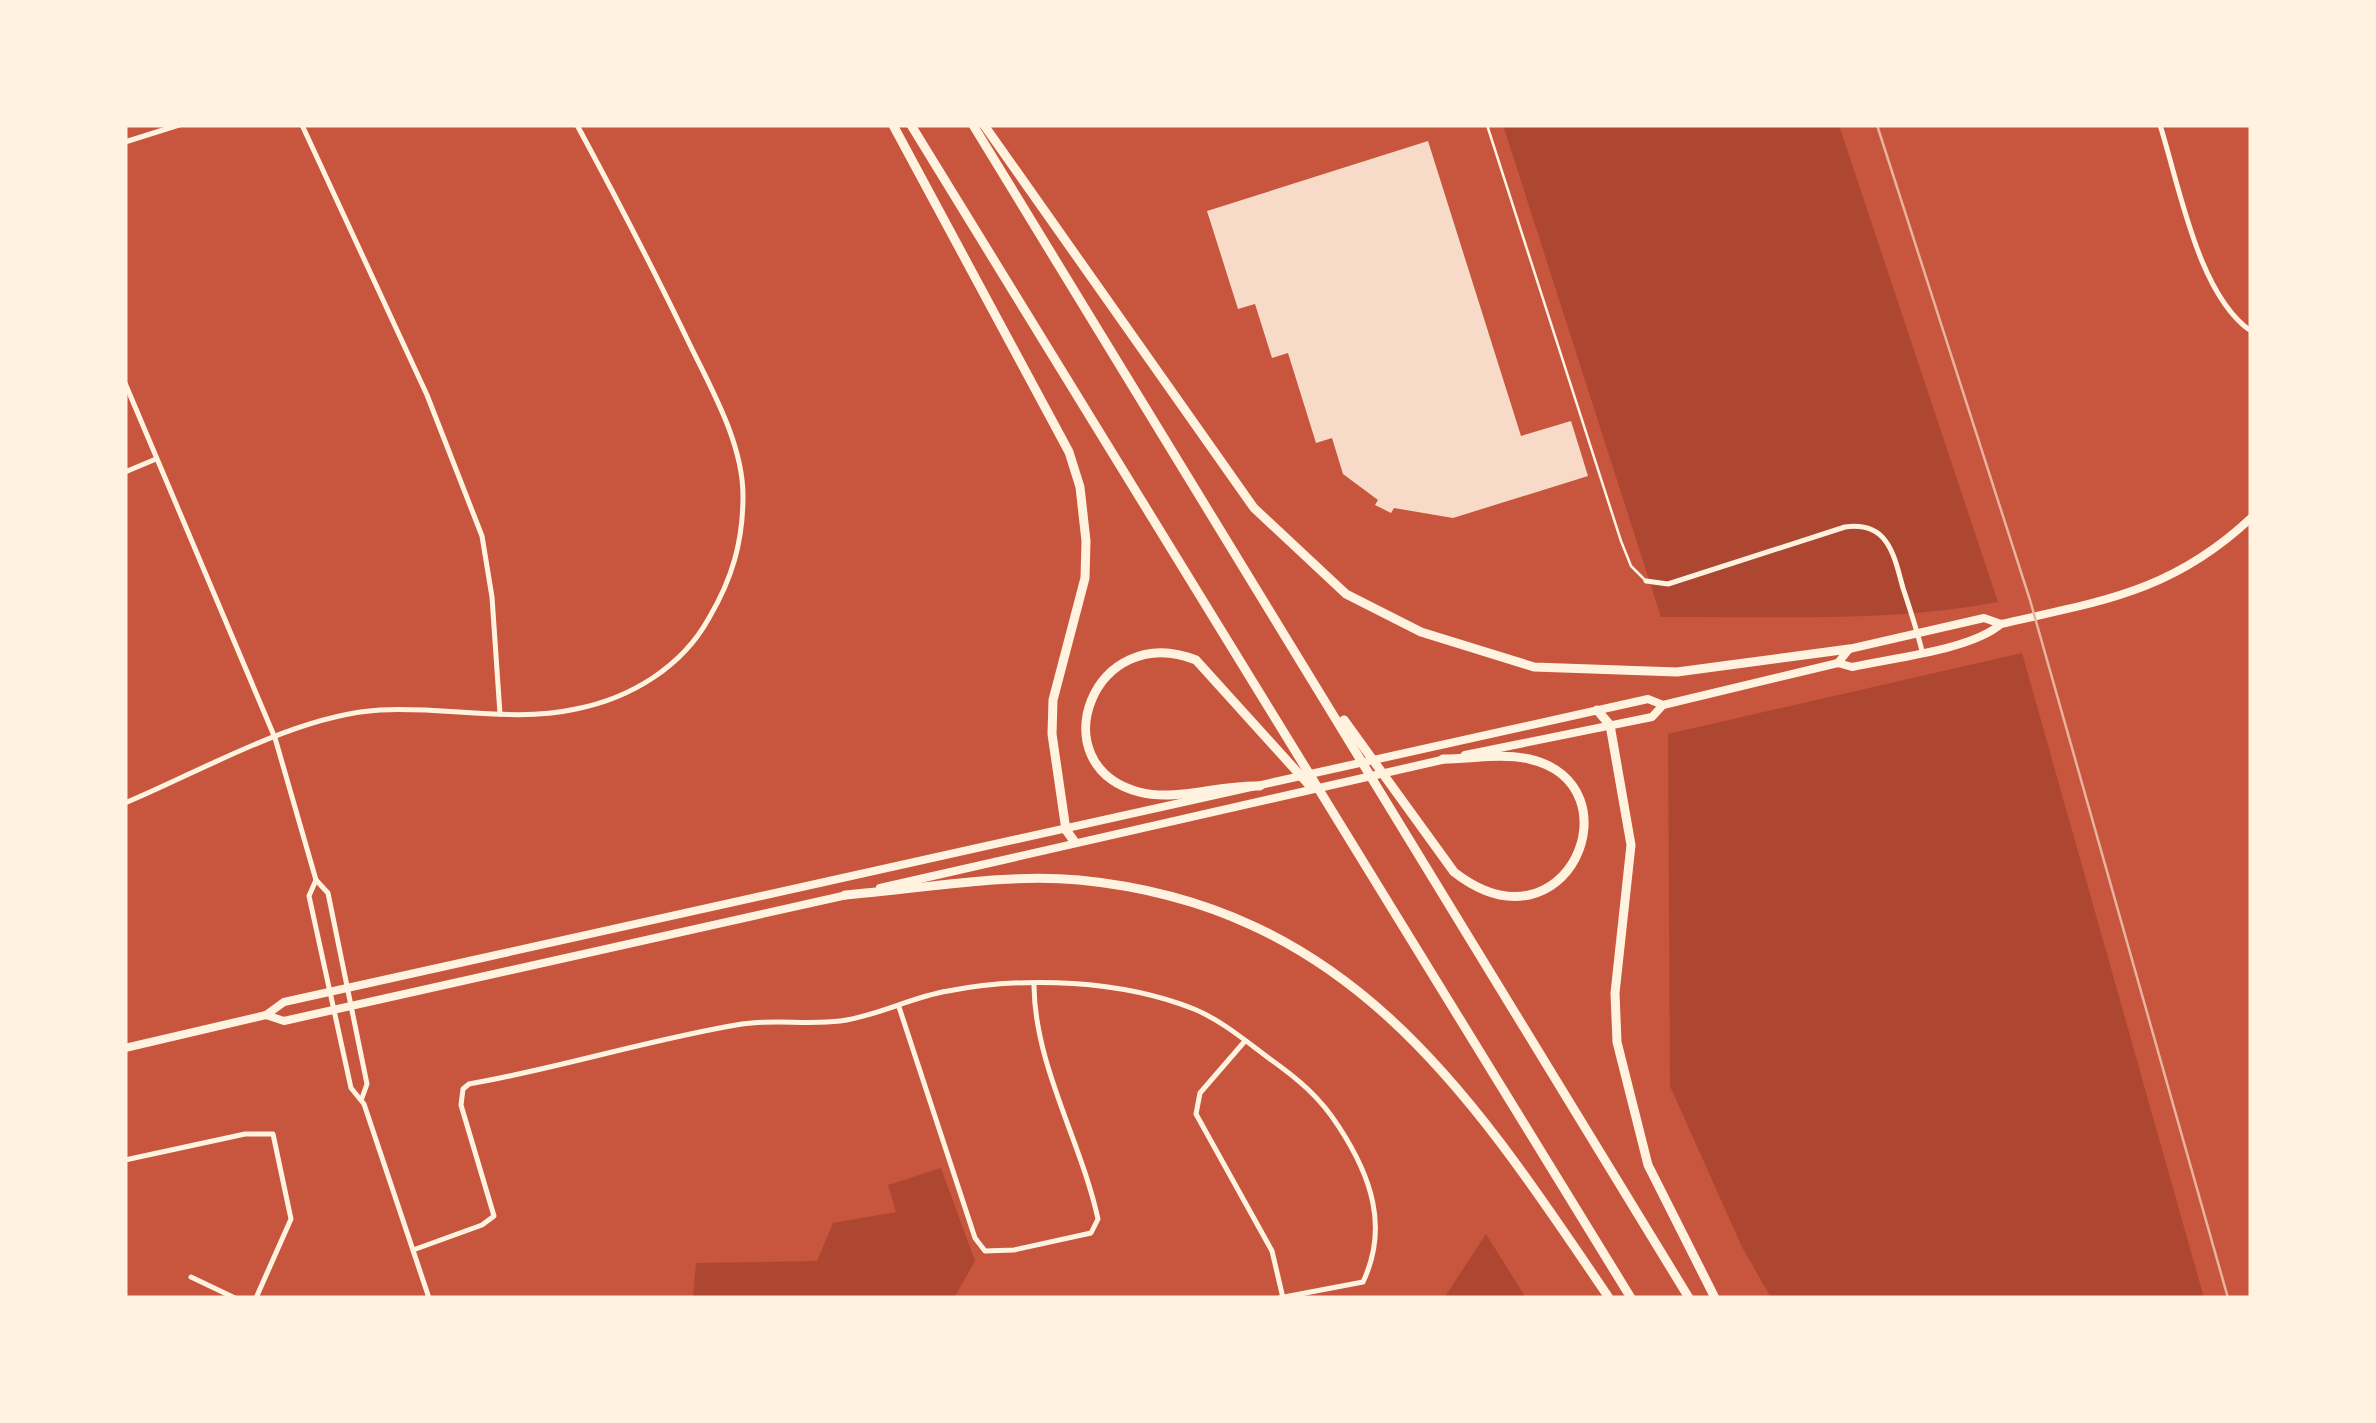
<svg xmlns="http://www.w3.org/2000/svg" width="2376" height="1423" font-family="Merriweather,serif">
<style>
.green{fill:#ae4732}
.building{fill:#f7dbc8}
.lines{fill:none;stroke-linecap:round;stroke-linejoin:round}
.service{stroke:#fff3e0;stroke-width:2.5}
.minor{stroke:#fff3e0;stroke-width:5}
.secondary{stroke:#fff3e0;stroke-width:8}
.motorway{stroke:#fff3e0;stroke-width:9}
.rail{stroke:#e9b49f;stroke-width:2.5}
</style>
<rect width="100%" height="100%" fill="#c8553d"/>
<g class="green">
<path d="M1503,125H1839L1998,602C1887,623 1774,616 1661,617Z"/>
<polygon points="2022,653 2204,1298 1771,1298 1742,1247 1670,1086 1668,734"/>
<polygon points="941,1168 975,1261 954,1298 693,1298 696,1263 817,1261 833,1223 896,1212 888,1185"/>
<polygon points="1486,1234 1526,1298 1444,1298"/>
</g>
<polygon class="building" points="1428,141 1521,436 1571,421 1588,476 1453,518 1394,508 1391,513 1375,505 1378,500 1343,474 1332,438 1316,443 1288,353 1272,358 1255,304 1238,309 1207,211"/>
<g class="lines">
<polyline class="service" points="1487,125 1621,541 1631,566 1645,580"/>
<g class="minor">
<polyline points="302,125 427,395 482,536 492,597 500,714"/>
<path d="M2160,125C2179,184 2198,295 2251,331"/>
<polyline points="125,142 179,125"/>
<polyline points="125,383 275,738 316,880 328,893 367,1084 362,1098"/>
<polyline points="125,472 156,459"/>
<path d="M1646,581L1668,584L1845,527C1889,521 1894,556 1903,588C1910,609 1917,630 1922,651"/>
<path d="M125,803C202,771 296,715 380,710C444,706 513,723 576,709C631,698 682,667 709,618C732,579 743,542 743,496C743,445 713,392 691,347C655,272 617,199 577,125"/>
<polyline points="316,880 309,896 351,1088 364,1104 429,1298"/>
<path d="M899,1007L975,1238L985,1251L1014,1250L1091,1233L1098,1219C1081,1141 1035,1066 1034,986"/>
<polyline points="1245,1041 1200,1093 1196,1114 1272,1251 1283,1298"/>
<polyline points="125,1160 245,1134 273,1134 291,1219 256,1298"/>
<path d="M413,1250L482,1225L494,1216L461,1105L463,1089L469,1084C561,1068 650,1039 742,1024C774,1019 807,1025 840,1021C878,1016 911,997 948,991C1026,976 1121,980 1194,1009C1221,1020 1247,1042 1270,1059C1298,1079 1320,1097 1339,1127C1371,1176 1389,1227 1363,1282L1279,1298"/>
<polyline points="191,1277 235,1298"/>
</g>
<g class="secondary">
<polyline points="1838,663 1849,649 1984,618 2001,624"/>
<path d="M1465,755L1652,717L1663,705L1838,663L1852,667C1892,658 1971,650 2001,624C2102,601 2172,592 2251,518"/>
<polyline points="880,888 1446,759"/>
<polyline points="266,1015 284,1021 847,895"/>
<polyline points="125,1048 266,1015 284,1002 1648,699 1663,705"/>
</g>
<g class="motorway">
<polyline points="893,125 1069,452 1080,487 1086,541 1085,578 1053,700 1052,734 1066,830 1074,841"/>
<polyline points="911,125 1631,1298"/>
<polyline points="973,125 1689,1298"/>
<polyline points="984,125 1254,508 1346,594 1421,632 1534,667 1677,672 1849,649"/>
<polyline points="1597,710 1610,725 1631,845 1615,993 1617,1042 1648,1165 1715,1298"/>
<path d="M1344,720L1454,872C1567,960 1640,784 1529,759C1501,753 1471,759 1443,759"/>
<path d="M1260,786C1220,784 1178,802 1139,792C1038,765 1094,619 1196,660L1310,786"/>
<path d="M845,895C922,889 1002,873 1079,880C1349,906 1470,1092 1609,1298"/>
</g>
<polyline class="rail" points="1877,125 2030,600 2228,1298"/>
</g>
<rect width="2376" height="1423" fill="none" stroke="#fff3e0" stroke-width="255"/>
</svg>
